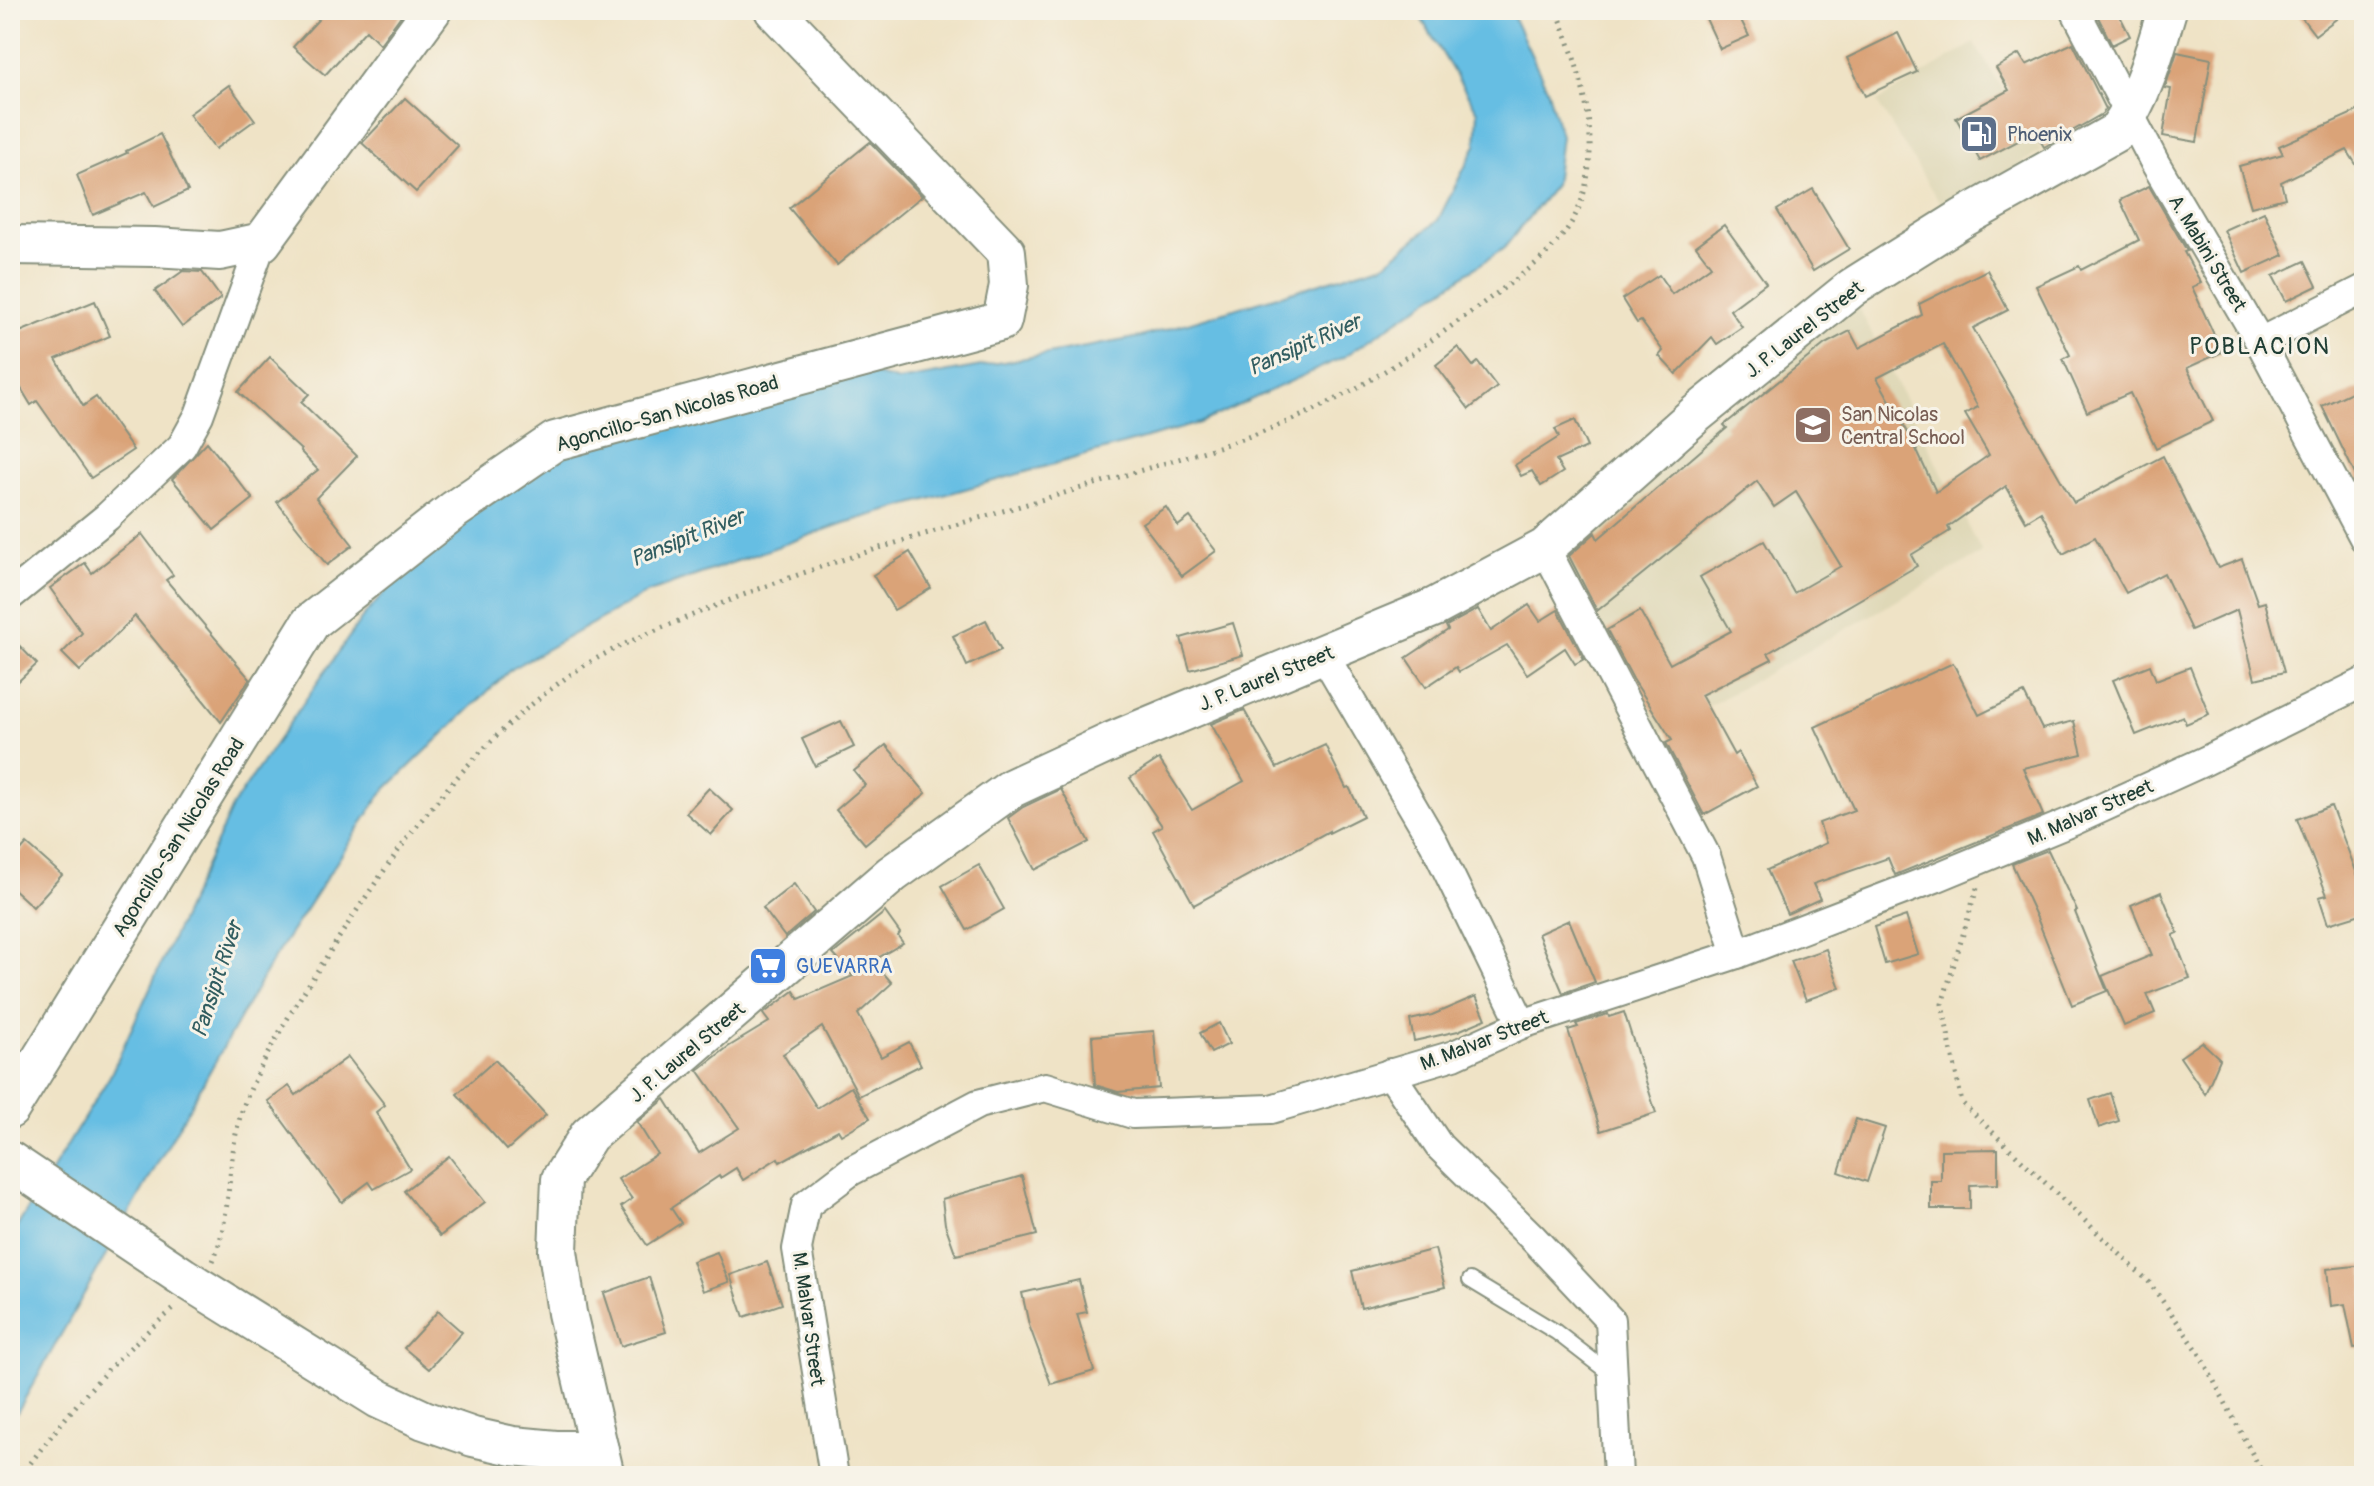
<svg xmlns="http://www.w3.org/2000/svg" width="2374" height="1486" font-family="Pangolin,sans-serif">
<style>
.built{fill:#dfd8b7}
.water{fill:#66bee3;stroke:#427e8c;stroke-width:2}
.building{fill:#daa378;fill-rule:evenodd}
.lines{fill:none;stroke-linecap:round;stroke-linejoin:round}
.lane-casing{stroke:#87907d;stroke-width:18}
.street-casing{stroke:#87907d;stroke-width:32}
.secondary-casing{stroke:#87907d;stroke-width:42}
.path{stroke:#87907d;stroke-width:5;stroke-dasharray:2 6;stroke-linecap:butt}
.lane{stroke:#fff;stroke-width:14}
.street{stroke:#fff;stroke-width:28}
.secondary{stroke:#fff;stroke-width:38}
.labels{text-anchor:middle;stroke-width:6;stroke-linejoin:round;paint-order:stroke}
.service-label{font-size:20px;fill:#4e5e75;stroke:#f7f3e8;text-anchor:start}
.street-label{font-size:20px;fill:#1f3d34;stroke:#f7f3e8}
.education-label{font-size:20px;fill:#785e54;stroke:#f7f3e8;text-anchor:start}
.shop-label{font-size:20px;fill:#366cbe;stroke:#f7f3e8;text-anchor:start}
.water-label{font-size:22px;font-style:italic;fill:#315d60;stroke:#f7f3e8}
.quarter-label{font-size:24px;letter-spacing:2px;fill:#1f3d34;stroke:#f7f3e8}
</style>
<rect width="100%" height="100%" fill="#f7f3e8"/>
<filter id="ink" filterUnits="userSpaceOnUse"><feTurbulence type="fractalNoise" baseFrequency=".0125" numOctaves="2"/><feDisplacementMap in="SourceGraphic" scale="16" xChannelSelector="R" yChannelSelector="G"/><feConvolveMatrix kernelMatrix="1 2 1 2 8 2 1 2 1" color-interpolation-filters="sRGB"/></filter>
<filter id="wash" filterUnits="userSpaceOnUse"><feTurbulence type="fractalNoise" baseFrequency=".006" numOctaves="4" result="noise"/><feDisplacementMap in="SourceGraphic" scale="32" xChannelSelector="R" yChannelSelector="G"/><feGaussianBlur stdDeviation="1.8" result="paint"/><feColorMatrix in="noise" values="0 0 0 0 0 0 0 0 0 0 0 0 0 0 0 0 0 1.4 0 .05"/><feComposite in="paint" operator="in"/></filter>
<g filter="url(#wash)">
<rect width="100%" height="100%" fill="#efe3c6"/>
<g class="built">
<polygon points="1974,43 2041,151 1945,211 1877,102"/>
<polygon points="1854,298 1982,553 1653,737 1557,557"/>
</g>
<polygon class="water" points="1416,10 1510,10 1547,88 1561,136 1555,185 1504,248 1344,357 1200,423 844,523 647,593 511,669 382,793 272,961 10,1425 10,1238 110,1076 233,805 362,618 474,490 583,426 853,368 899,381 1141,337 1384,264 1438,220 1476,145 1478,112"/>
<g id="blocks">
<g class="building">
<polygon points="327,10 405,10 380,44 366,30 325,75 293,47"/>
<polygon points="1702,10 1736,10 1749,36 1720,49"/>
<polygon points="2103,10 2117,10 2130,36 2112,45 2096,13"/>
<polygon points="2296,10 2348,10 2315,35"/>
<polygon points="1898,33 1917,72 1865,96 1847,58"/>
<polygon points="2073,43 2106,109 2102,114 2044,147 2035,132 1980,161 1956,118 2009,90 1996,68 2019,54 2026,65"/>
<polygon points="2177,52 2211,59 2197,142 2163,136 2171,89 2165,88"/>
<polygon points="229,85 255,120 215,149 189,114"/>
<polygon points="405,98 458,146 416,192 362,143"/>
<polygon points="2364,108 2364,177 2347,150 2281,182 2285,198 2251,207 2239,166 2283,154 2279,146"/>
<polygon points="160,134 188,191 154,207 146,192 93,215 77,175 127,153 126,151"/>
<polygon points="870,142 922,196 837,265 789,208"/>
<polygon points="2149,186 2187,251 2184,252 2201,283 2192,287 2222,352 2187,368 2213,421 2156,448 2130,393 2087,412 2063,359 2070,355 2036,286 2079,266 2081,270 2139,240 2120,200"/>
<polygon points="1813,189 1849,249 1813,271 1777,210"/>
<polygon points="2264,212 2284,255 2244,273 2224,230"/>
<polygon points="1724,225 1766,283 1730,310 1742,327 1717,344 1712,337 1676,374 1659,356 1663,351 1641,321 1637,323 1622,299 1659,275 1672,294 1711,266 1696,246"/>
<polygon points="2305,261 2317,286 2286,301 2273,276"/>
<path d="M1987,270L2008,310L1973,328L2074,503L2163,456L2218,568L2242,559L2258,604L2265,602L2284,672L2255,679L2237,610L2191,630L2164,573L2126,593L2095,537L2063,554L2041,512L2026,521L2006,486L1948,527L1950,531L1911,555L1917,566L1768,653L1772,659L1701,695L1734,755L1738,752L1757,786L1704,815L1666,743L1672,740L1633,679L1607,630L1640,611L1670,664L1731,631L1700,577L1764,541L1794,593L1841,566L1796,492L1774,507L1757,481L1597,611L1569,556L1595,533L1598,539L1727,428L1724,425L1825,344L1850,331L1859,348L1922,315L1919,304ZM1943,344L1978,407L1965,414L1989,455L1936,492L1910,436L1877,378Z"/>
<polygon points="183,271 202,272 221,298 182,327 155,291"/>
<polygon points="95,301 110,336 56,359 83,406 96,397 133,450 91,478 37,401 31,405 10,370 10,336"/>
<polygon points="1458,347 1473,366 1478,362 1497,387 1469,409 1436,365"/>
<polygon points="270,357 309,394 301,402 357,456 316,498 353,545 327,565 277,502 318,470 300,451 301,450 238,392"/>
<polygon points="2364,386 2364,493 2322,406"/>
<polygon points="1575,420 1587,447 1556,461 1563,472 1541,486 1532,471 1521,476 1515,465 1559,437 1555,429"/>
<polygon points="207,442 253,499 214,530 172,479"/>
<polygon points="1166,507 1178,526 1190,517 1216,551 1182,576 1142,523"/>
<polygon points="142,534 173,575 166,580 250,679 221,722 135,616 80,671 62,653 82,633 50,588 85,563 92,573"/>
<polygon points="910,552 931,588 894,610 873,575"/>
<polygon points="1529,605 1540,621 1558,610 1584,659 1575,664 1565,648 1527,674 1507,645 1459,672 1456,667 1426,687 1406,658 1448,630 1446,626 1478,609 1491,631"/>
<polygon points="986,620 1001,650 967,666 953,636"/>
<polygon points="1233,623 1243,655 1190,670 1181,638"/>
<polygon points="10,636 37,664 10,689"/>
<polygon points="1953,663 1979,715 2024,693 2042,729 2074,721 2082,754 2023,768 2043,815 1895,875 1888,858 1813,884 1820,899 1787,914 1767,870 1826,843 1819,823 1854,810 1815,727"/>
<polygon points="2150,665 2156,680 2190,667 2209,714 2186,724 2183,716 2136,735 2113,680"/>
<polygon points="1244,710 1277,768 1325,745 1346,788 1349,787 1363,816 1329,833 1329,831 1194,905 1153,831 1162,826 1130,778 1159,759 1192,810 1244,781 1211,724"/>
<polygon points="841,721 854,747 815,766 802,739"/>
<polygon points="886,745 926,793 865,844 836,810 865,785 854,771"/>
<polygon points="709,788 733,810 711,835 686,813"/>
<polygon points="1061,789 1089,842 1035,870 1008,818 1023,807"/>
<polygon points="2331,806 2364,892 2364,913 2328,924 2319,897 2327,895 2297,819"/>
<polygon points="27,844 62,875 33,907 10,886 10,863"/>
<polygon points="2048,850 2077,911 2075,912 2107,991 2072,1005 2037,918 2012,864"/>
<polygon points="979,865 1004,909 967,930 942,886"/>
<polygon points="794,884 814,912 785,937 763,908"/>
<polygon points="2161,892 2178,933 2173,935 2190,978 2147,994 2155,1013 2124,1026 2102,976 2152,955 2131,905"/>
<polygon points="885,912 900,933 898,936 903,943 873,961 892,983 858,1014 881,1057 909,1042 921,1065 859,1096 822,1027 783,1054 817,1108 851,1087 870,1118 841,1135 838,1130 780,1162 778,1158 743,1180 736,1168 720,1178 719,1176 671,1208 681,1223 647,1245 621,1207 632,1199 618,1179 657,1154 637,1122 665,1099 699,1153 739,1128 698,1070 728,1047 769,1022 763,1014 794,991 799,999 853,976 833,954"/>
<polygon points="1906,916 1918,954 1885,964 1874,927"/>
<polygon points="1569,920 1595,982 1563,993 1538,934"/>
<polygon points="1826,949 1840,988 1806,1000 1791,961"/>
<polygon points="1476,996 1486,1019 1458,1031 1414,1041 1410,1020 1432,1015"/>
<polygon points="1624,1012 1656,1113 1601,1131 1568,1030 1578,1027 1576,1024 1608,1014 1609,1017"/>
<polygon points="1219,1023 1229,1044 1211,1053 1200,1033"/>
<polygon points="1154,1031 1159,1088 1118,1092 1095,1085 1092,1036"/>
<polygon points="2202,1042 2220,1059 2205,1094 2180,1057"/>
<polygon points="348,1057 385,1105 376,1112 410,1169 374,1189 369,1182 342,1202 268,1101 289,1086 296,1095"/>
<polygon points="495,1060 546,1115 507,1150 457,1094"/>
<polygon points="2110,1093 2119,1121 2099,1128 2090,1100"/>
<polygon points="1856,1119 1885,1128 1867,1182 1839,1172"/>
<polygon points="1998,1149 1998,1184 1970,1185 1970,1209 1931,1209 1931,1181 1941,1181 1941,1150"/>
<polygon points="449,1156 485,1202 440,1236 404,1191"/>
<polygon points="1022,1176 1037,1235 956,1255 945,1224 942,1199"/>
<polygon points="1435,1249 1445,1287 1361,1308 1352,1271"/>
<polygon points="717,1252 729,1282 703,1291 692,1261"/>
<polygon points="767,1262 782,1304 744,1317 730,1275"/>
<polygon points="2364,1265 2364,1347 2354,1348 2345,1304 2331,1306 2327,1269"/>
<polygon points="649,1277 666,1332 621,1346 604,1293"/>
<polygon points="1079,1280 1087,1312 1077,1314 1094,1371 1051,1384 1029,1325 1022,1293"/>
<polygon points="438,1311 462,1332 429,1369 404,1348"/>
</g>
</g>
</g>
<g filter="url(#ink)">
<use href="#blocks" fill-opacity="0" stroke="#87907d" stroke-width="2"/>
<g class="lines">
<g class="lane-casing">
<polyline id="lane" points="1470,1280 1556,1332 1613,1376"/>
</g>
<g class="street-casing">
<g id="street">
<polyline points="2075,10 2155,163 2260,342 2364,538"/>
<polyline points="2260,342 2364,289"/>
<polyline points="1545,548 1706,856 1737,954"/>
<polyline points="10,596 107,517 182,446 199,415 262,242"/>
<polyline points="1324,655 1434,843 1522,1024"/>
<polyline points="1390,1073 1439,1146 1533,1238 1610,1320 1618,1476"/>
<polyline points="834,1476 797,1249 806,1205 851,1171 978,1104 1045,1087 1133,1114 1271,1109 1454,1055 1522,1024 1737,954 1935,878 2073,821 2205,761 2364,682"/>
</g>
</g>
<g class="secondary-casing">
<g id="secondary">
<polyline points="10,245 154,247 220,251 262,242 432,10"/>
<polyline points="10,1109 311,622 454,510 555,441 1002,321 1009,285 1006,252 774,10"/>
<polyline points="10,1161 183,1277 379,1399 424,1420 473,1437 513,1446 556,1450 599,1450"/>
<path d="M605,1476L567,1313L558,1251L561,1179L589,1135L892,874L1012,788L1113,741L1435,607L1545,548L1695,415L1853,287L1963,218L2118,131C2144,94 2154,53 2167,10"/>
</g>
</g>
<g class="path">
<polyline points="1977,888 1942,1004 1962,1103 2149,1282 2198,1351 2264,1476"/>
<path d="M213,1261C234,1211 225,1154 245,1102C267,1048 299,999 331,950C396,849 464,752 563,680C598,654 641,636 681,620C738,596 795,575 854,556C942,528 1031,503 1119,477C1177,459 1238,443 1294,419C1363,390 1426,345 1486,301C1524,273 1567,246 1582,199C1603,135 1579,69 1557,10"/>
<path d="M21,1476C68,1412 113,1358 175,1308"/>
</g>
<use href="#lane" class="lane"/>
<use href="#street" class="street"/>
<use href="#secondary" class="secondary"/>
</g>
</g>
<defs>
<g id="fuel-square" transform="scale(2)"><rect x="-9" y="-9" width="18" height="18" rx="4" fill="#5c6f8a" stroke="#f7f3e8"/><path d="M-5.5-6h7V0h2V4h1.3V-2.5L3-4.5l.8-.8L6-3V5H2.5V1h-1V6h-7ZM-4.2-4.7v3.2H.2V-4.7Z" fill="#fff"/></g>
<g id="school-square" transform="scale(2)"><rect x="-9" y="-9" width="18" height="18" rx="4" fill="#8d6e63" stroke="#f7f3e8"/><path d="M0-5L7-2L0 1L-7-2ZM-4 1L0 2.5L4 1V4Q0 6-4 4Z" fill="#fff"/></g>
<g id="supermarket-square" transform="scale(2)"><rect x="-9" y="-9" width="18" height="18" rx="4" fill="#3f7fe0" stroke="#f7f3e8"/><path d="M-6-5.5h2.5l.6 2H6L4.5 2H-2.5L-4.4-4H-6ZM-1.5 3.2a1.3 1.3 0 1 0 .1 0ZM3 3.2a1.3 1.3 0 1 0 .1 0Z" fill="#fff"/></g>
</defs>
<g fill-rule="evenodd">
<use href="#fuel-square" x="1979" y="134"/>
<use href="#school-square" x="1813" y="425"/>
<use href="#supermarket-square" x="768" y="966"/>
</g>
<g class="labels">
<g class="service-label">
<text x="2007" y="141">Phoenix</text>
</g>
<g class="street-label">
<text transform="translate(2208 253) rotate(59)" y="7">A. Mabini Street</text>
<text transform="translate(1804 329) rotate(-38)" y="7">J. P. Laurel Street</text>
<text transform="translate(667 413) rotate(-16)" y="7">Agoncillo-San Nicolas Road</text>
<text transform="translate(1266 678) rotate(-22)" y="7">J. P. Laurel Street</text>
<text transform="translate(2090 812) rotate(-24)" y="7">M. Malvar Street</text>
<text transform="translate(178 837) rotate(-58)" y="7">Agoncillo-San Nicolas Road</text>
<text transform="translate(1484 1040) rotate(-21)" y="7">M. Malvar Street</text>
<text transform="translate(687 1052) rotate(-40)" y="7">J. P. Laurel Street</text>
<text transform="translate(809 1319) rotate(82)" y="7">M. Malvar Street</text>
</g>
<g class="education-label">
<text x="1841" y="421">San Nicolas<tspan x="1841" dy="23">Central School</tspan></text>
</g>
<g class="shop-label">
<text x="796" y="973">GUEVARRA</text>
</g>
<g class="water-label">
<text transform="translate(1304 344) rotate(-24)" y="8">Pansipit River</text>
<text transform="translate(687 537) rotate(-22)" y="8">Pansipit River</text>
<text transform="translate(216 979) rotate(-72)" y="8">Pansipit River</text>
</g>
<g class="quarter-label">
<text x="2260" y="354">POBLACION</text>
</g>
</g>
<rect width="2374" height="1486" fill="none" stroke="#f7f3e8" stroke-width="40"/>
</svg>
